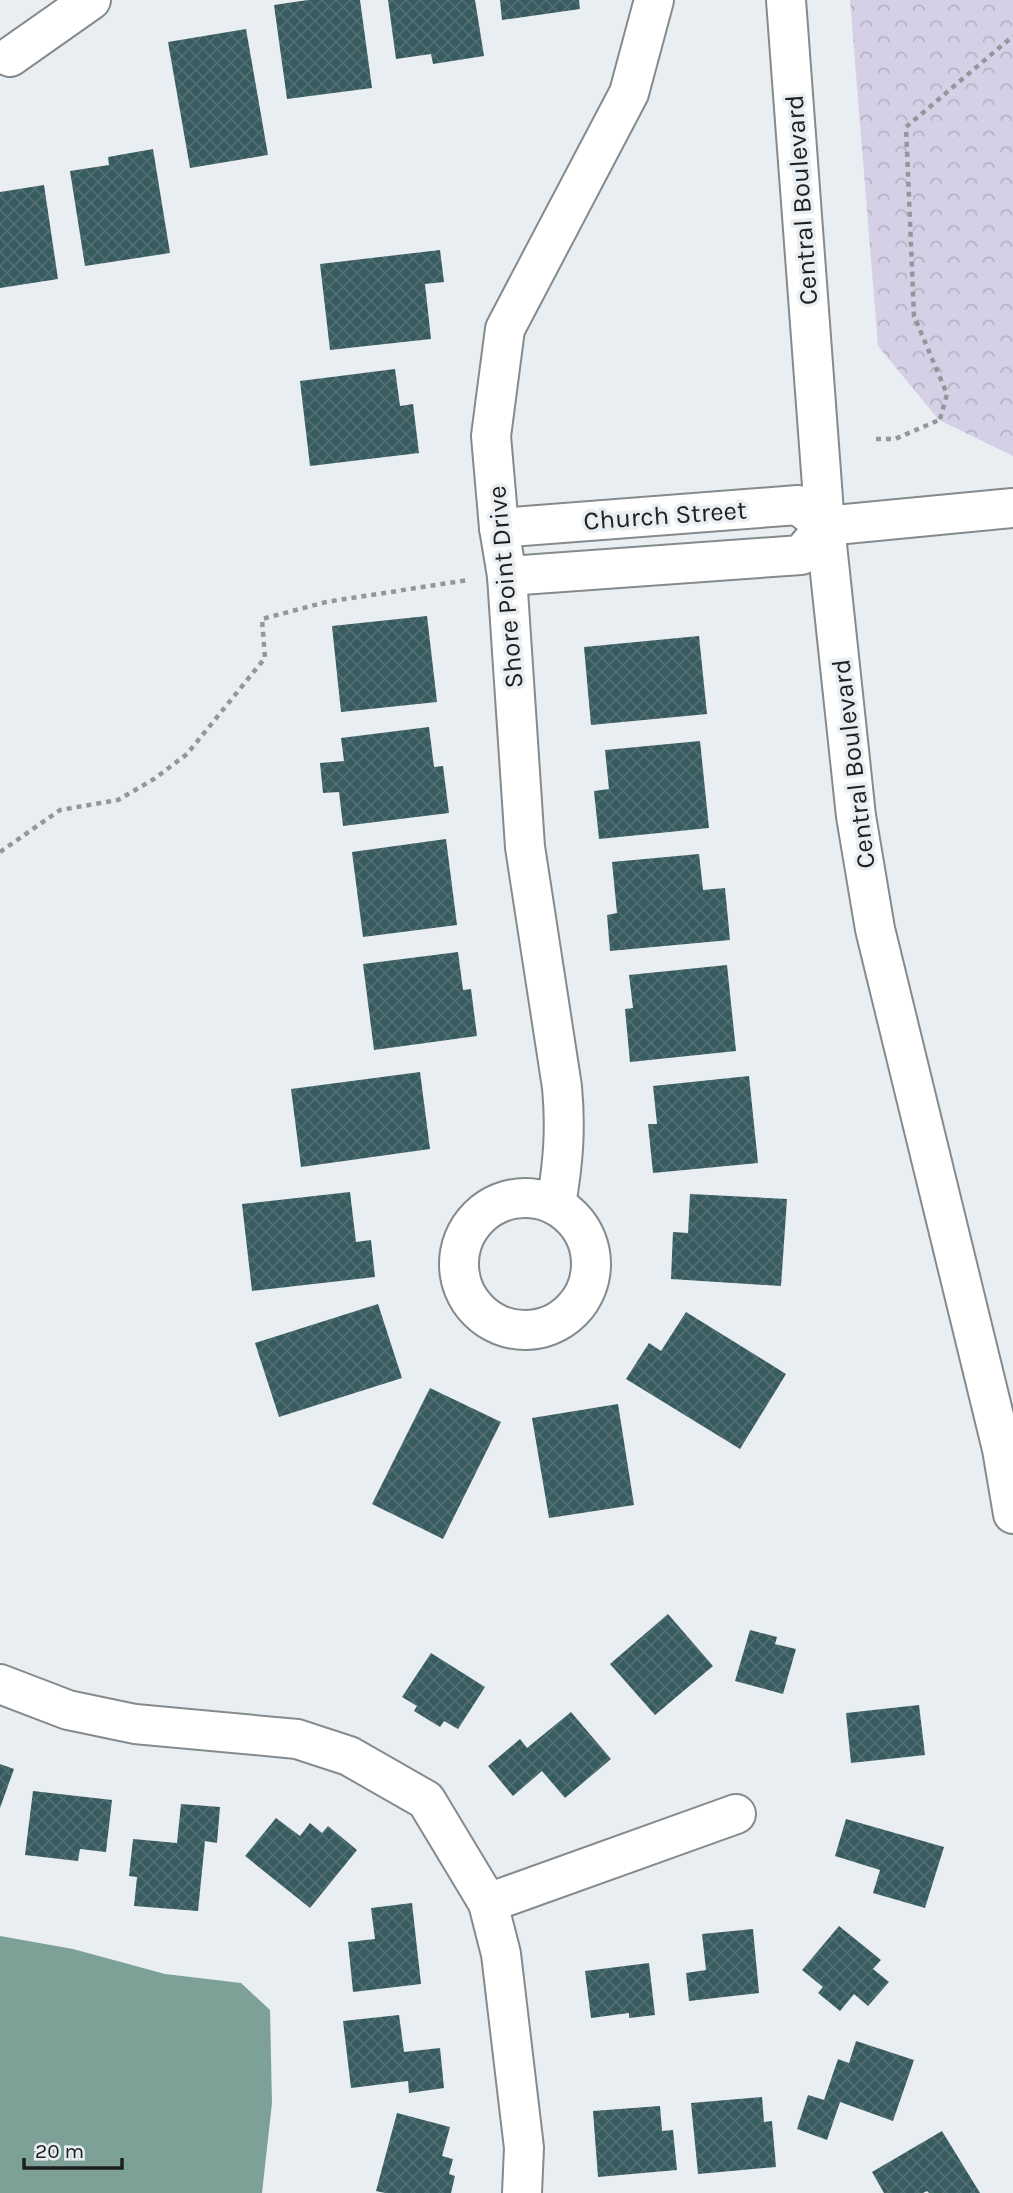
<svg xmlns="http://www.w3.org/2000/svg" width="1013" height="2193" font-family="Karla,sans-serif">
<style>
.forest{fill:url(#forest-crowns)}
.water{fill:#7da097}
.building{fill:url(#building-cross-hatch)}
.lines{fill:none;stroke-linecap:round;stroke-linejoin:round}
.minor-casing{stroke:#858a8d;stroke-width:42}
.path{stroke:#939799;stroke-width:4.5;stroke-dasharray:5 5;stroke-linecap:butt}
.minor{stroke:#fff;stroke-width:38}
.labels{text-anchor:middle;stroke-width:7;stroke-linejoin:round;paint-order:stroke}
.street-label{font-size:26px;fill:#1d1f20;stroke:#e9eef2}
</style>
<defs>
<pattern id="forest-crowns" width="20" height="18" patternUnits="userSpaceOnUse" patternTransform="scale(1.75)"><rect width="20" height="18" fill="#d6d0e6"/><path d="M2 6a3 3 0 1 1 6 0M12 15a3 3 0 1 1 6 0" fill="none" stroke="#b7b2c5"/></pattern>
<pattern id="building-cross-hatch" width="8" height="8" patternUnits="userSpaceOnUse" patternTransform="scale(1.75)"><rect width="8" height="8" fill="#385b60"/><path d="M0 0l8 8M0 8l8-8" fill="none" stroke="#526e72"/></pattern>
</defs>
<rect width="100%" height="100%" fill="#e9eef2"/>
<polygon class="forest" points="850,0 1013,0 1013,456 939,420 878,346"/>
<polygon class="water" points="0,1936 73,1949 165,1974 241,1983 270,2010 272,2103 262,2193 0,2193"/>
<g class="building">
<polygon points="308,0 360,0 372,88 287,99 274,5"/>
<polygon points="388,0 475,0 484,56 433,64 431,54 396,59"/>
<polygon points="500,0 579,0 580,9 502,20"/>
<polygon points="246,29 268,155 190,168 168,42"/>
<polygon points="153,149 170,253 85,266 70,171 109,165 108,157"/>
<polygon points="44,185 58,279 0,288 0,192"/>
<polygon points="440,250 444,282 425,284 431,339 330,350 320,264"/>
<polygon points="395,369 400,406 413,404 419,453 310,466 300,381"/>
<polygon points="427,616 437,702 341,712 332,626"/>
<polygon points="699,636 707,714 591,725 584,647"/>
<polygon points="429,727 434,767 443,766 449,813 343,826 339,792 323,793 320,763 344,761 341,738"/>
<polygon points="700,741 709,828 599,839 594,791 609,789 605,750"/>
<polygon points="446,839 457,925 363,937 352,852"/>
<polygon points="699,854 703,890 725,888 730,940 610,951 607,915 617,913 612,862"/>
<polygon points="458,952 463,990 471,989 477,1036 374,1050 363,964"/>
<polygon points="727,965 736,1051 630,1062 625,1009 633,1008 629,975"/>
<polygon points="420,1072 430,1149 301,1167 291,1089"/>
<polygon points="749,1076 758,1163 653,1173 648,1124 657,1124 653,1086"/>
<polygon points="350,1192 356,1242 371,1240 375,1277 252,1291 242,1204"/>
<polygon points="690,1194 787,1199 781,1286 671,1279 673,1232 688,1233"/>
<polygon points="378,1304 402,1378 279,1417 255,1343"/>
<polygon points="686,1312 786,1374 740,1449 626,1379 649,1343 661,1351"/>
<polygon points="430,1388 501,1422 443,1539 372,1504"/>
<polygon points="618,1404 634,1505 549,1518 532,1418"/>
<polygon points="668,1614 713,1666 655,1715 610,1664"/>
<polygon points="750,1630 777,1637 775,1644 796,1649 783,1694 735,1681"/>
<polygon points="431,1653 485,1687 458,1729 444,1721 440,1727 414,1711 417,1706 402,1697"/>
<polygon points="919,1705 925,1755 851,1763 846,1713"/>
<polygon points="571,1712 611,1759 565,1798 542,1771 513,1796 488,1766 520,1739 527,1748"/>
<polygon points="0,1764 14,1769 0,1808"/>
<polygon points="33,1791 112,1800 106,1852 80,1849 78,1861 25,1855"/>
<polygon points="181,1804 220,1807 217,1843 205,1841 198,1911 134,1906 137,1877 129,1876 133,1839 177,1843"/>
<polygon points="276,1818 300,1836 310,1823 322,1833 328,1826 357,1850 310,1908 245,1856"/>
<polygon points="846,1819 944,1847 925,1908 873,1893 880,1870 835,1856"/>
<polygon points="412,1903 421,1984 353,1992 348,1942 375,1939 371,1908"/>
<polygon points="839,1926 881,1960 873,1969 889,1982 868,2006 854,1994 840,2011 818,1993 823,1987 802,1970"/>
<polygon points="753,1929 759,1993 689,2001 686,1973 706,1970 702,1934"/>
<polygon points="649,1963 655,2015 629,2018 629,2013 591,2018 585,1971"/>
<polygon points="399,2015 404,2052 440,2048 444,2088 409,2093 408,2081 351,2088 343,2021"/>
<polygon points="856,2041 914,2060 893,2121 840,2102 827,2140 797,2129 808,2095 824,2100 838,2059 849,2063"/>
<polygon points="762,2097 764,2122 772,2121 776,2167 698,2174 691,2103"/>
<polygon points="660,2106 662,2131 673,2130 677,2170 598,2177 593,2111"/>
<polygon points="397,2113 450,2127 442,2156 453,2159 449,2174 455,2176 451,2193 385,2193 376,2191"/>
<polygon points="942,2131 980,2193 929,2193 927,2191 923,2193 884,2193 872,2172"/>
</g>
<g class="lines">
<g class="minor-casing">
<g id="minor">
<polyline points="786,0 825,526 856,816 875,929 1002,1449 1013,1514"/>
<polyline points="10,57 91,0"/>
<polyline points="499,528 798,505 825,526 1013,508"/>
<polyline points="507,576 801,555 825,526"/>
<circle cx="525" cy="1264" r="66"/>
<path d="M556,1205C563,1163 566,1130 562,1087L525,847L507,576L499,528L491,436L505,329L629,93L654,0"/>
<polyline points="0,1684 68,1710 135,1724 297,1739 349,1756 426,1800 488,1903 501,1954 524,2148 522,2193"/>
<polyline points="488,1903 736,1814"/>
</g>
</g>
<g class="path">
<polyline points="940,419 947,394 914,316 906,127 1013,36"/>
<polyline points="876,439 895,439 939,420"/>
<polyline points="0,852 60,810 118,800 154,779 187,754 265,658 262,619 326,602 468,580"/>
</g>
<use href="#minor" class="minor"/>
</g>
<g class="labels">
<g class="street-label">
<text transform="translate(801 200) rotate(-94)" y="9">Central Boulevard</text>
<text transform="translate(665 515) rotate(-4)" y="9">Church Street</text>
<text transform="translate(505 587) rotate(-95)" y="9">Shore Point Drive</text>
<text transform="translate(853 764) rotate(-97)" y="9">Central Boulevard</text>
</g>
</g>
<path d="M24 2158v10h98v-10" fill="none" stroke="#1d1f20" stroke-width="3.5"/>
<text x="35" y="2158" font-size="21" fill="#1d1f20" stroke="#e9eef2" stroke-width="5" paint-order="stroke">20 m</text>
</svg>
